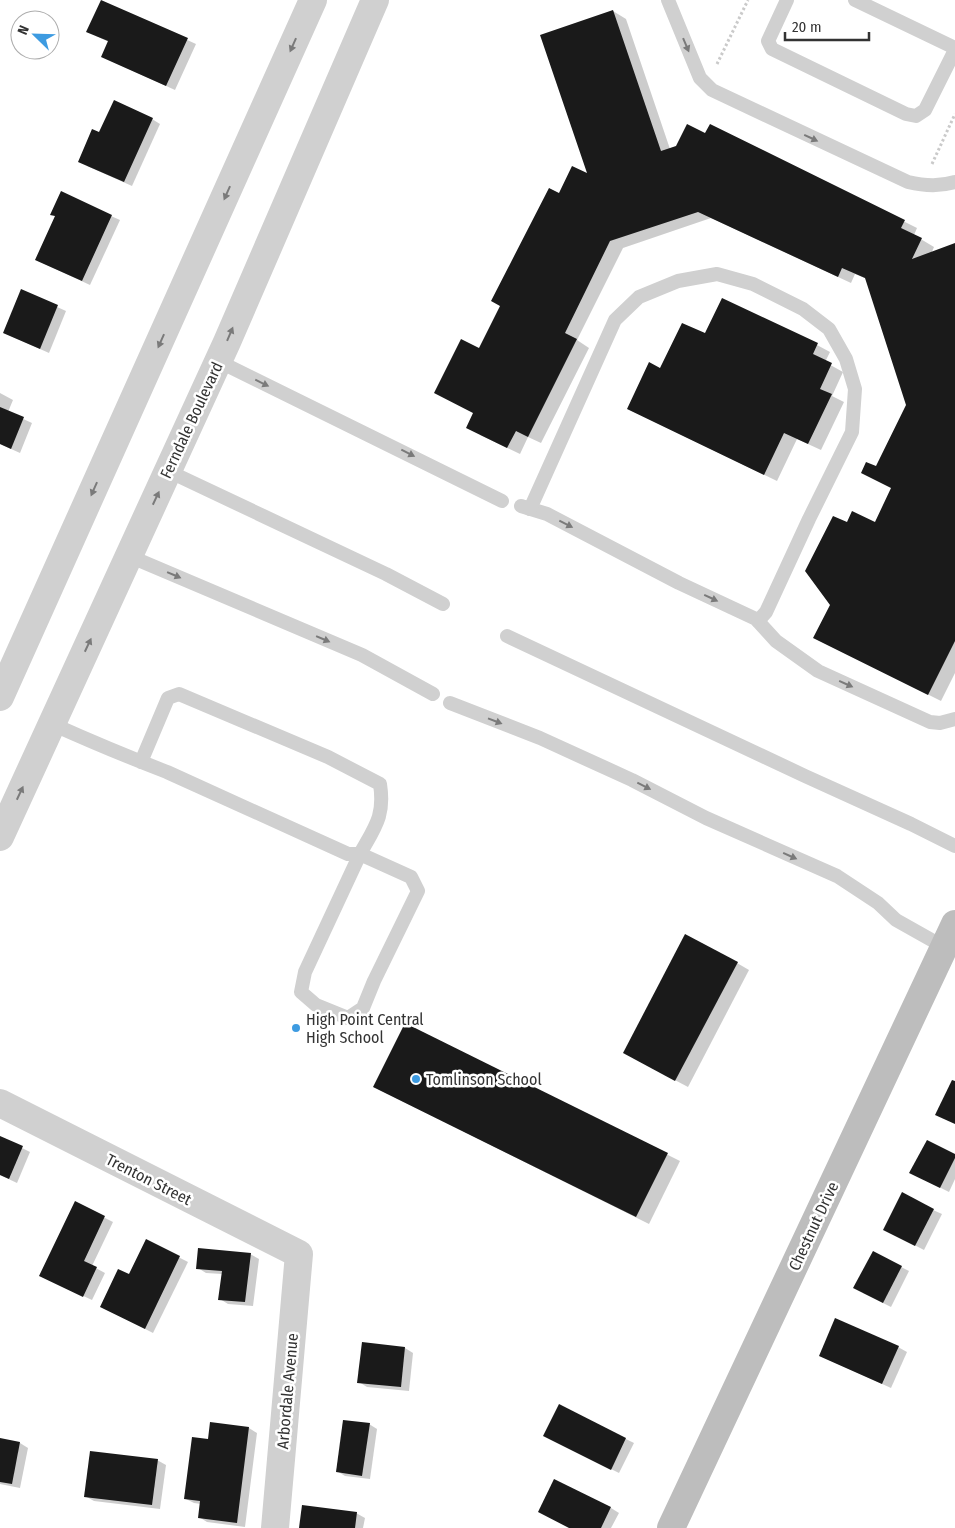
<svg xmlns="http://www.w3.org/2000/svg" width="955" height="1528" font-family="'Fira Sans Condensed',sans-serif">
<style>
.shadow{fill:#0003}
.building{fill:#1a1a1a}
.lines{fill:none;stroke-linecap:round;stroke-linejoin:round}
.path{stroke:#cacaca;stroke-width:3;stroke-dasharray:2.5 2.5;stroke-linecap:butt}
.lane{stroke:#d0d0d0;stroke-width:14}
.street{stroke:#d0d0d0;stroke-width:28}
.secondary{stroke:#bdbdbd;stroke-width:28}
.oneway{fill:#7a7a7a}
.poi-dot{fill:#3d9be1;stroke:#fff;stroke-width:2}
.labels{text-anchor:middle;stroke-width:5;stroke-linejoin:round;paint-order:stroke}
.street-label{font-size:16px;fill:#333;stroke:#fff}
.poi-label{font-size:16px;fill:#333;stroke:#fff;text-anchor:start}
</style>
<rect width="100%" height="100%" fill="#fff"/>
<g class="shadow">
<polygon points="102,1 196,44 175,90 111,61 109,42 96,36"/>
<polygon points="613,11 626,19 670,149 706,135 711,125 917,228 914,235 934,247 931,254 955,244 955,673 941,701 827,644 831,605 848,524 875,524 892,488 876,468 907,405 867,279 855,274 851,283 711,218 623,248 577,340 589,348 541,443 528,437 520,454 480,435 475,414 479,350 559,195 589,175"/>
<polygon points="152,119 160,124 132,186 87,166"/>
<polygon points="111,216 120,220 90,285 36,260"/>
<polygon points="22,291 66,311 49,353 4,333"/>
<polygon points="706,335 817,345 830,352 825,362 843,372 832,396 844,402 821,450 797,439 777,481 628,409 661,370"/>
<polygon points="0,393 13,400 8,412 32,423 20,453 0,444"/>
<polygon points="737,963 749,970 688,1087 637,1060"/>
<polygon points="406,1024 680,1161 649,1224 374,1087"/>
<polygon points="0,1137 30,1152 17,1183 0,1175"/>
<polygon points="955,1156 955,1179 949,1192 919,1177"/>
<polygon points="75,1203 113,1222 92,1266 105,1273 92,1300 49,1280"/>
<polygon points="933,1210 942,1214 924,1250 893,1234"/>
<polygon points="147,1241 188,1262 153,1333 110,1311"/>
<polygon points="250,1254 259,1259 253,1306 228,1304 220,1299 222,1274 206,1273 198,1268"/>
<polygon points="901,1267 909,1271 891,1307 863,1293"/>
<polygon points="363,1344 405,1348 413,1353 409,1391 367,1387 359,1382"/>
<polygon points="898,1347 907,1352 891,1388 820,1356"/>
<polygon points="559,1406 634,1443 619,1473 553,1440"/>
<polygon points="369,1424 377,1429 370,1479 345,1476 337,1471"/>
<polygon points="249,1428 257,1433 245,1527 207,1522 199,1517 201,1504 194,1503 186,1499 209,1441"/>
<polygon points="0,1439 20,1443 28,1448 20,1488 0,1484"/>
<polygon points="157,1460 166,1465 160,1509 94,1501 85,1496"/>
<polygon points="611,1508 619,1513 611,1528 570,1528"/>
<polygon points="356,1513 365,1518 363,1528 300,1528"/>
</g>
<g class="building">
<polygon points="101,0 188,38 166,86 101,57 108,41 86,32"/>
<polygon points="613,10 661,151 676,146 687,124 705,133 710,124 905,220 901,228 922,238 912,259 955,243 955,641 928,695 813,638 830,605 805,571 833,516 847,522 852,511 875,522 891,488 861,473 866,462 876,466 906,405 865,278 842,268 838,277 698,212 610,241 565,333 577,339 528,437 516,431 507,448 466,428 473,413 434,393 461,339 479,348 500,306 491,301 549,188 559,193 572,166 587,173 540,35"/>
<polygon points="114,100 153,118 124,182 78,162 92,129 99,132"/>
<polygon points="61,191 112,215 82,281 35,260 55,216 50,215"/>
<polygon points="21,289 58,305 40,349 3,333"/>
<polygon points="722,298 818,343 813,354 832,363 820,389 832,394 808,444 784,433 764,475 627,409 649,362 660,368 682,323 705,333"/>
<polygon points="0,407 24,417 11,449 0,444"/>
<polygon points="685,934 738,962 675,1081 623,1053"/>
<polygon points="405,1023 668,1153 636,1217 373,1087"/>
<polygon points="952,1080 955,1081 955,1124 935,1115"/>
<polygon points="0,1136 23,1146 9,1179 0,1175"/>
<polygon points="927,1140 955,1154 955,1158 940,1188 909,1173"/>
<polygon points="902,1192 934,1209 915,1246 883,1230"/>
<polygon points="75,1201 105,1216 84,1261 97,1267 83,1297 39,1276"/>
<polygon points="146,1239 180,1256 145,1329 100,1307 118,1269 129,1274"/>
<polygon points="198,1248 251,1253 245,1302 218,1300 222,1271 196,1269"/>
<polygon points="873,1251 902,1266 883,1303 853,1288"/>
<polygon points="835,1318 899,1346 882,1384 819,1356"/>
<polygon points="362,1342 405,1347 401,1387 357,1383"/>
<polygon points="559,1404 626,1438 611,1470 543,1436"/>
<polygon points="343,1420 370,1423 362,1476 336,1472"/>
<polygon points="210,1422 249,1427 237,1523 198,1518 200,1501 184,1499 192,1437 208,1439"/>
<polygon points="0,1438 20,1442 12,1484 0,1482"/>
<polygon points="90,1451 158,1459 152,1505 84,1497"/>
<polygon points="554,1479 611,1507 601,1528 569,1528 538,1512"/>
<polygon points="302,1505 357,1512 355,1528 299,1528"/>
</g>
<g class="lines">
<g class="path">
<polyline points="717,64 748,0"/>
<polyline points="932,164 955,114"/>
</g>
<g class="lane">
<path d="M668,0L700,78L712,90L908,182C925,186 939,187 955,182"/>
<polyline points="787,0 768,41 772,49 906,114 916,116 925,110 955,50"/>
<polyline points="855,0 955,48"/>
<polyline points="218,361 502,501"/>
<polyline points="168,471 386,574 443,604"/>
<polyline points="521,506 547,514 679,583 756,619 776,641 818,671 930,722 940,723 955,719"/>
<polyline points="530,509 615,320 639,297 678,281 717,274 753,284 803,309 829,329 846,359 855,389 852,432 809,519 766,612 758,621"/>
<polyline points="129,556 362,655 433,694"/>
<polyline points="507,636 805,776 911,824 955,846"/>
<polyline points="450,703 540,738 632,780 706,818 837,876 878,903 896,920 944,947"/>
<path d="M52,724C90,741 128,757 167,772L348,854H360C375,827 385,816 380,784L328,757L179,694L168,698L141,762"/>
<polygon points="360,854 411,877 418,891 374,981 363,1008 348,1018 316,1005 301,992 305,972"/>
</g>
<g class="street">
<polyline points="0,697 313,0"/>
<polyline points="0,837 227,342 375,0"/>
<polyline points="0,1103 299,1254 275,1528"/>
</g>
<polyline class="secondary" points="671,1528 955,924"/>
</g>
<defs><path id="oneway-solid" d="M-6-.8H1V-3.2L6.5 0L1 3.2V.8H-6Z" transform="scale(1.25)"/></defs>
<g class="oneway">
<use href="#oneway-solid" transform="translate(293 45) rotate(114)"/>
<use href="#oneway-solid" transform="translate(686 45) rotate(67)"/>
<use href="#oneway-solid" transform="translate(811 138) rotate(25)"/>
<use href="#oneway-solid" transform="translate(227 193) rotate(114)"/>
<use href="#oneway-solid" transform="translate(230 334) rotate(-67)"/>
<use href="#oneway-solid" transform="translate(161 341) rotate(114)"/>
<use href="#oneway-solid" transform="translate(262 383) rotate(26)"/>
<use href="#oneway-solid" transform="translate(408 453) rotate(27)"/>
<use href="#oneway-solid" transform="translate(94 489) rotate(114)"/>
<use href="#oneway-solid" transform="translate(156 498) rotate(-65)"/>
<use href="#oneway-solid" transform="translate(566 524) rotate(27)"/>
<use href="#oneway-solid" transform="translate(174 575) rotate(23)"/>
<use href="#oneway-solid" transform="translate(711 598) rotate(25)"/>
<use href="#oneway-solid" transform="translate(323 639) rotate(23)"/>
<use href="#oneway-solid" transform="translate(88 645) rotate(-65)"/>
<use href="#oneway-solid" transform="translate(846 684) rotate(24)"/>
<use href="#oneway-solid" transform="translate(495 721) rotate(21)"/>
<use href="#oneway-solid" transform="translate(644 786) rotate(27)"/>
<use href="#oneway-solid" transform="translate(20 793) rotate(-65)"/>
<use href="#oneway-solid" transform="translate(790 856) rotate(24)"/>
</g>
<g class="poi-dot">
<circle cx="296" cy="1028" r="5"/>
<circle cx="416" cy="1079" r="5"/>
</g>
<g class="labels">
<g class="street-label">
<text transform="translate(191 420) rotate(-65)" y="6">Ferndale Boulevard</text>
<text transform="translate(149 1179) rotate(27)" y="6">Trenton Street</text>
<text transform="translate(813 1226) rotate(-65)" y="6">Chestnut Drive</text>
<text transform="translate(287 1391) rotate(-85)" y="6">Arbordale Avenue</text>
</g>
<g class="poi-label">
<text x="306" y="1025">High Point Central<tspan x="306" dy="18">High School</tspan></text>
<text x="426" y="1085">Tomlinson School</text>
</g>
</g>
<g transform="translate(35 35) rotate(293)"><circle r="24" fill="#ffffff" stroke="#adadad"/>
<path d="M0-4L9 19L0 12L-9 19Z" fill="#3d9be1"/>
<text y="-8" font-size="14" font-weight="bold" text-anchor="middle" fill="#333333">N</text>
</g>
<path d="M785 32v8h84v-8" fill="none" stroke="#333333" stroke-width="2.5"/>
<text x="792" y="32" font-size="15" fill="#333333" stroke="#ffffff" stroke-width="4" paint-order="stroke">20 m</text>
</svg>
